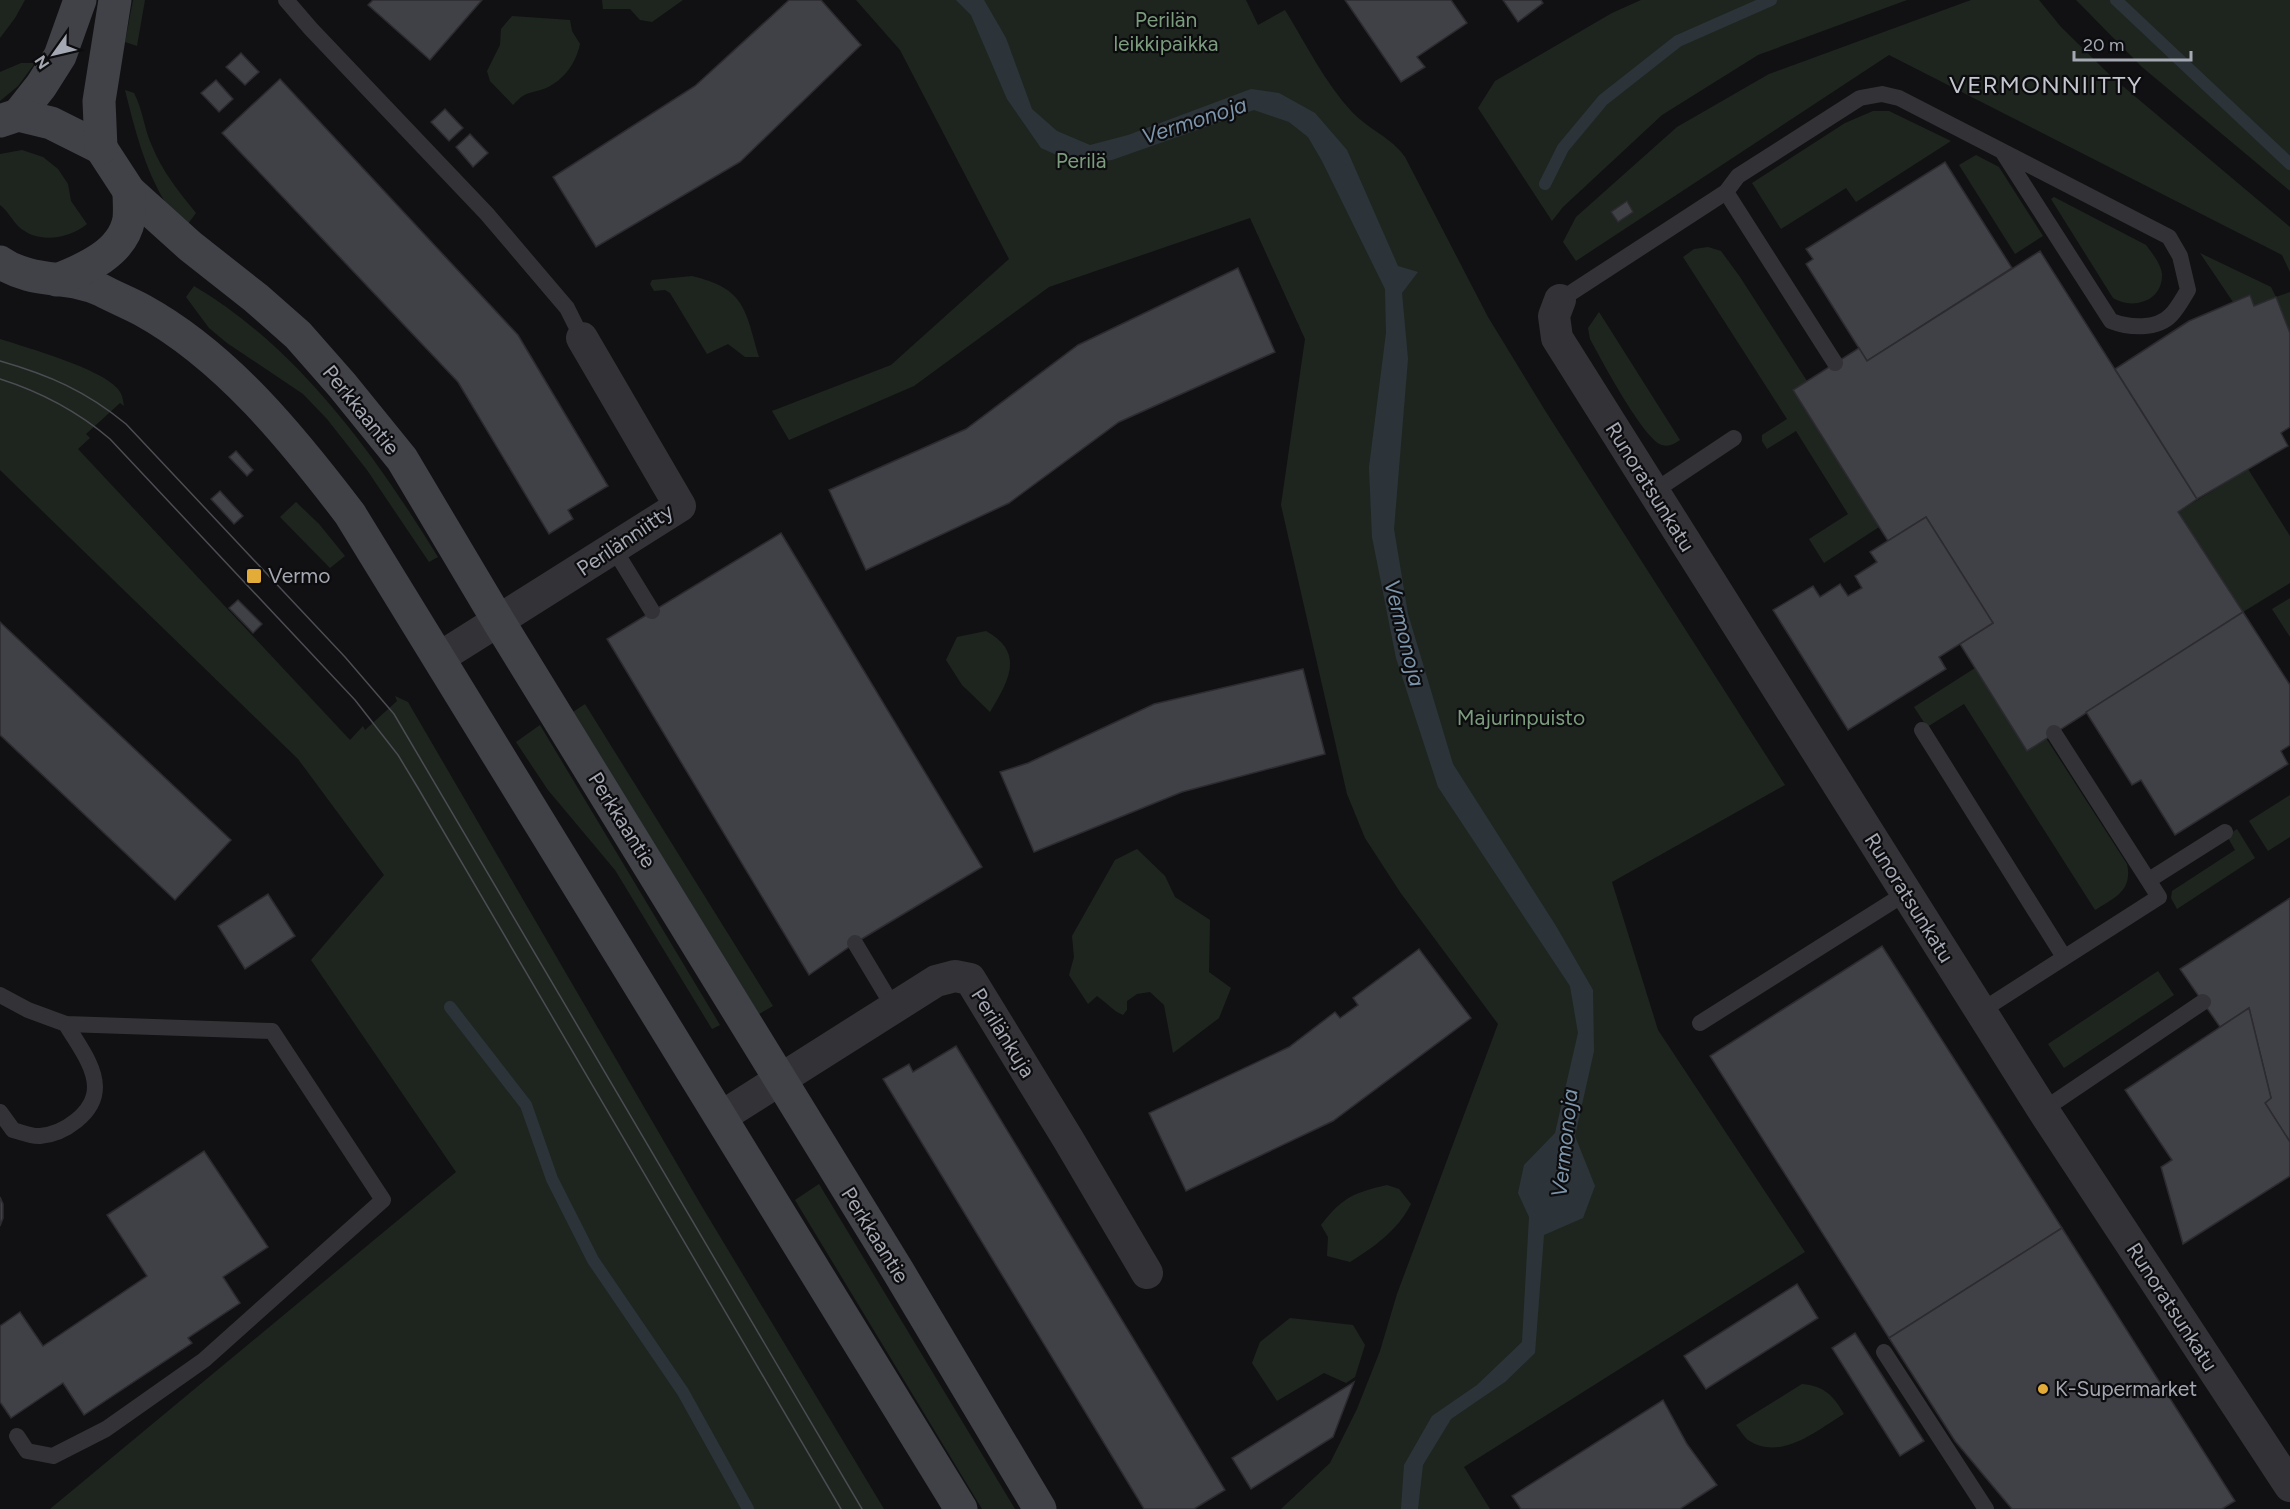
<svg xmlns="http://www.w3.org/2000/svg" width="2290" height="1509" font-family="Figtree,sans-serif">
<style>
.green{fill:#1e251f}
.water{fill:#2c343a}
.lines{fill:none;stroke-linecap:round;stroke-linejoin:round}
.stream{stroke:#2c343a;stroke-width:12}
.building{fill:#404146;stroke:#2c2b2f;stroke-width:1.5}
.service{stroke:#333337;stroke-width:16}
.minor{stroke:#333337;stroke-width:32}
.secondary{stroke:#414247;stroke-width:33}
.tram{stroke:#4c4d52;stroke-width:1.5}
.poi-dot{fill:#e3ac39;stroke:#0c0c0e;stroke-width:2}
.labels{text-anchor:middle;stroke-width:4.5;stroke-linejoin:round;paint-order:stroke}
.park-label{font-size:21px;fill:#7c9c7e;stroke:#0c0c0e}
.street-label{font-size:21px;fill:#a4a8b2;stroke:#0c0c0e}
.poi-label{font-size:21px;fill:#a4a8b2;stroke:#0c0c0e;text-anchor:start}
.water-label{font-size:22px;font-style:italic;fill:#7d95ab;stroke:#0c0c0e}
.quarter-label{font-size:24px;letter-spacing:1.5px;fill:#c4c7cf;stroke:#0c0c0e}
</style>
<rect width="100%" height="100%" fill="#111113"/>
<g class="green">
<polygon points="0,0 25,0 15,18 0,38"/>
<polygon points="133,0 145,0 137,46 125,42"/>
<polygon points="602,0 683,0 652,22 640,20 630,9 603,9"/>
<path d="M856,0H1246L1258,25L1285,10C1306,44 1325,83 1352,112C1368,129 1392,138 1405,157L1488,317L1546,412L1785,785L1612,882L1658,1030L1805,1252L1464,1467L1490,1509H1281L1330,1463L1357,1409L1380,1351L1397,1294L1498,1024L1400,892L1365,838L1347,794L1281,505L1305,339L1250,218L1049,287L914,386L789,440L772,411L891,365L1009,259L900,50Z"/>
<polygon points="1641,0 1907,0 1758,55 1662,115 1563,207 1552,221 1478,108 1495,81 1612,13"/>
<polygon points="1971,0 2039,0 2061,27 2112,77 2290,227 2290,272 2282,255 1889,55 1576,261 1563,242 1576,217 1677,127 1769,74"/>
<polygon points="2076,0 2290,0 2290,191 2142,67"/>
<path d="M512,16L570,20L572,31L580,44C576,63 564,80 546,88C529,95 528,89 513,105L490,81L487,71L500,45L501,29Z"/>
<polygon points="21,63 35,63 18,86 0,101 0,72"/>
<path d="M125,90L134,93C143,110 144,129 152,146C162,171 179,192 196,213L187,225C181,219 172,213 167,205C145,170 135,130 125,90Z"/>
<polygon points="1873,111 1889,111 1951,141 1856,202 1846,188 1781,229 1752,183 1845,123"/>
<path d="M22,150L43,157L58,169L68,184L71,201L87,224C69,239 38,244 19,227C12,220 8,211 0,205V154Z"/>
<polygon points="1976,155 1999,167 2043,236 2015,254 1959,165"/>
<path d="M2054,197L2146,245C2152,253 2161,264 2162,274C2163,302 2132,310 2113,298L2051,199Z"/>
<polygon points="1708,247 1721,251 1740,277 1807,381 1793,390 1879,527 1824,563 1809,539 1848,514 1796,431 1767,449 1762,441 1762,435 1787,419 1683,257 1694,249"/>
<polygon points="2200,253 2271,287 2276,297 2290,292 2290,333 2276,298 2254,306 2249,295 2233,302"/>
<path d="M692,276C746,289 745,310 759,357H745L728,344L707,354L670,293L665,290L654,291L650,284L652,280Z"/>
<path d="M194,286C299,348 375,455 438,557L429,562L367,470L327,419L303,394L227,343L209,328L186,297Z"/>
<path d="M1599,312L1606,323L1680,440C1674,444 1669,447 1662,445C1644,440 1601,359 1590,339L1588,328Z"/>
<path d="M0,339C28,348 99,368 117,388C122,393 123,399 124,406L120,403L86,434L90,438L78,449L350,740L363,726L365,730L397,701L395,696L408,702L701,1205L884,1509H50L456,1172L311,960L384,875L298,759L0,470Z"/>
<polygon points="2248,469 2290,536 2290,583 2243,612 2178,512"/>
<polygon points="296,502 319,524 345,556 330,568 280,517"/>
<polygon points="2290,598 2290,637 2272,609"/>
<path d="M986,631C1026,653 1008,682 990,712L962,685L946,660L957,637Z"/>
<path d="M1975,668L2027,750L2046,738L2127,864C2133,891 2114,898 2095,910L1964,704L1927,727L1914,707Z"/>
<polygon points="585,704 773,1006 759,1014 573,712"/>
<polygon points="540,725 720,1025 712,1029 615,870 548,790 516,742"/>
<polygon points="2290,795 2290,837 2268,851 2249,821"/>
<polygon points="2237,829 2255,858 2177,909 2171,898 2172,891 2235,850 2227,836"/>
<path d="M1137,849L1165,876L1175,897L1210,920L1209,972L1231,988L1219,1018L1173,1053L1164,1005L1150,992L1137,994L1127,1001V1010L1123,1015C1113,1011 1106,1002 1097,996L1088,1004L1069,975L1074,957L1072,936L1115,860Z"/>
<polygon points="2158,971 2174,995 2064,1068 2048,1044"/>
<polygon points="819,1184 1015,1509 982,1509 795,1200"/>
<path d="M1387,1185L1399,1189L1411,1204C1398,1230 1374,1247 1350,1262L1327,1256L1328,1237L1321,1225C1343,1197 1353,1193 1387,1185Z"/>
<polygon points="1290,1318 1353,1325 1365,1345 1355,1377 1346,1383 1324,1373 1277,1401 1252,1363 1260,1342"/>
<path d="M1802,1384C1824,1386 1833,1395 1844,1414C1817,1430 1781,1462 1748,1440C1744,1437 1740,1430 1736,1425Z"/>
</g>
<polygon class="water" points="956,0 984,0 1006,38 1032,109 1057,131 1090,145 1128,135 1251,89 1279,93 1315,113 1347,150 1398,266 1418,272 1402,293 1408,359 1394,529 1408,614 1453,764 1556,926 1593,990 1594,1051 1575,1136 1595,1186 1583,1218 1544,1235 1535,1353 1505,1382 1451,1419 1423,1465 1418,1509 1401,1509 1404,1465 1432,1416 1477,1385 1522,1342 1529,1217 1518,1193 1524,1165 1555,1133 1578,1033 1570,986 1438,787 1396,658 1372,537 1369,467 1386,333 1385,289 1322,161 1308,137 1289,122 1254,110 1112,160 1079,165 1041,148 1007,99 971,15"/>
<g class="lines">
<g class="stream">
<polyline points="2116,0 2290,164"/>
<polyline points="1545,184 1563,148 1603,100 1678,41 1771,0"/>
<polyline points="450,1007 526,1105 552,1179 593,1260 683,1392 748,1509"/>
</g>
</g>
<g class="building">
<polygon points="373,0 482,0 430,60 368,5"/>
<polygon points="789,0 821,0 861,45 740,162 596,247 553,177 695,86"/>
<polygon points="1345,0 1451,0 1467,23 1417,57 1425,67 1401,82"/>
<polygon points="1503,0 1541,0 1543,3 1518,22"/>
<polygon points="241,53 259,72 245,85 226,67"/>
<polygon points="280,79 518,335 608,486 568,510 573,519 549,534 458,382 222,133"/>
<polygon points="216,80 233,99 219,112 201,93"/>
<polygon points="445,109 463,128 449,141 431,122"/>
<polygon points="470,134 488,153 473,167 456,147"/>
<polygon points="1945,162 2012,268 1867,361 1806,264 1813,259 1806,249"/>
<polygon points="1627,201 1633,212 1618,222 1611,212"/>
<polygon points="2040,251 2197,499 2178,512 2243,612 2027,751 1960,644 1993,623 1926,517 1888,541 1793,390 1859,348 1867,361"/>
<polygon points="1238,268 1275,352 1119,422 1009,503 866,570 829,490 966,429 1078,345"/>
<polygon points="2250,295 2254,306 2276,297 2290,333 2290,427 2281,433 2288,446 2197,499 2115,369 2189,321"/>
<polygon points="236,451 253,470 247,476 229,457"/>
<polygon points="220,491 243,516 234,524 211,499"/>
<polygon points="1926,517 1993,623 1939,657 1946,669 1848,730 1773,610 1813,586 1820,597 1840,584 1848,596 1862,588 1855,576 1877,562 1870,552"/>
<polygon points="781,533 982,867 855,943 809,975 607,639"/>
<polygon points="238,600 262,624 253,633 229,608"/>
<polygon points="2243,612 2290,685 2290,745 2281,751 2288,764 2175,835 2141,780 2132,785 2086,712"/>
<polygon points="0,622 231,840 175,900 0,735"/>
<polygon points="1303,669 1325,754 1182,792 1034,852 1000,772 1028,763 1154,704"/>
<polygon points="268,894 295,936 245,969 218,926"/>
<polygon points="2290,898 2290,1142 2265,1103 2271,1098 2249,1008 2220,1027 2180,969"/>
<polygon points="1882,946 2062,1228 1889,1338 1710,1056"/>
<polygon points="1419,949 1471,1018 1333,1121 1186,1191 1149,1113 1289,1047 1335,1012 1340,1018 1358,1005 1353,998"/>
<polygon points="2249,1008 2271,1098 2265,1103 2290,1142 2290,1176 2183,1244 2161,1167 2172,1160 2125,1090"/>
<polygon points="956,1046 1225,1490 1194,1509 1144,1509 883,1079 909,1064 913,1072"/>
<polygon points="204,1151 268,1247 223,1277 240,1303 188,1338 192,1343 84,1415 63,1383 11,1418 0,1402 0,1326 20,1312 43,1346 147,1276 107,1215"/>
<polygon points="0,1197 3,1204 3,1218 0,1226"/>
<polygon points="2062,1228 2235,1501 2222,1509 2012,1509 1955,1441 1889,1338"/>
<polygon points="1797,1284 1818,1318 1706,1389 1684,1356"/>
<polygon points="1855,1333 1924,1441 1900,1456 1832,1348"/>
<polygon points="1354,1382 1333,1437 1251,1489 1232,1458"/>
<polygon points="1663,1400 1687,1444 1717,1485 1680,1509 1521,1509 1512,1496"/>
</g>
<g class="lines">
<g class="service">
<polyline points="286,0 311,29 487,214 567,308 582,338"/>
<polyline points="1726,192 1835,363"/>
<path d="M1560,300L1726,192L1738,176L1860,98L1882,94L1899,98L2169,237L2180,256L2188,290C2183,298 2178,308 2171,315C2157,330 2129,328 2111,321L2002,151"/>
<polyline points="1653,492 1734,438"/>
<polyline points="614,549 652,611"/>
<polyline points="1922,730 2064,957"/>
<polyline points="2149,880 2225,832"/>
<polyline points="855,943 894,1008"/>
<polyline points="0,995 28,1010 66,1024 272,1031 383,1200 204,1360 106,1429 53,1456 27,1451 17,1436"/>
<polyline points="1981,1011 2159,897 2054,733"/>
<polyline points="1700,1023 1906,893"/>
<polyline points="2043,1110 2203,1002"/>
<path d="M0,1112L13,1130C21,1132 32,1137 40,1136C64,1134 95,1113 95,1087C95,1065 76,1042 66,1024"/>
<polyline points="1884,1352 1986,1509"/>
</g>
<g class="minor">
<polyline points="1560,300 1554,316 1557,338 2043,1110 2290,1486"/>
<polyline points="439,658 680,506 582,338"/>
<polyline points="721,1117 936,981 955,976 970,979 1068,1139 1147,1273"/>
</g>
<g class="secondary">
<polyline points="18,115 41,86 60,56 80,0"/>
<polyline points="0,121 18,115 51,123 101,148"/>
<polyline points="101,148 129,191 190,246 256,298 298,335 342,385 402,459 499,622 898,1271 1040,1509"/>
<polyline points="101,148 99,101 115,0"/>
<path d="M0,262C32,284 69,275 101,290C114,297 129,303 142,310C226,356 293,439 350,514L961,1509"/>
<path d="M57,280C85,269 123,253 129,219C130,210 129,200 129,191"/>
</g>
<g class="tram">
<path d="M0,361C49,375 86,391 126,424L345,657L394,714L862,1509"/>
<path d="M0,379C41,392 77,411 110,439L355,700L398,755L418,788L841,1509"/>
</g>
</g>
<g class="poi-dot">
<rect x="246" y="568" width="16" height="16" rx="3"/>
<circle cx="2043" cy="1389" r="6"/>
</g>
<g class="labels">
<g class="park-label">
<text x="1166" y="27">Perilän<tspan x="1166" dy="24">leikkipaikka</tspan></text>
<text x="1081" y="168">Perilä</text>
<text x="1521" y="725">Majurinpuisto</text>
</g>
<g class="street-label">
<text transform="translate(361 410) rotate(51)" y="7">Perkkaantie</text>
<text transform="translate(1650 487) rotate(58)" y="7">Runoratsunkatu</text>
<text transform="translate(625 540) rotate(-34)" y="7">Perilänniitty</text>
<text transform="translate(622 820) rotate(58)" y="7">Perkkaantie</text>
<text transform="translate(1909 898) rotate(58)" y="7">Runoratsunkatu</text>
<text transform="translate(1003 1033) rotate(58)" y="7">Perilänkuja</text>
<text transform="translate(875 1235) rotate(58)" y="7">Perkkaantie</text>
<text transform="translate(2172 1307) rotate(57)" y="7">Runoratsunkatu</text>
</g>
<g class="poi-label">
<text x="268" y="583">Vermo</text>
<text x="2055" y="1396">K-Supermarket</text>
</g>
<g class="water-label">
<text transform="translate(1194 120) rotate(-18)" y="8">Vermonoja</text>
<text transform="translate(1405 633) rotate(76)" y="8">Vermonoja</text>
<text transform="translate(1564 1143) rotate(-84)" y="8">Vermonoja</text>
</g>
<g class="quarter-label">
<text x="2046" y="93">VERMONNIITTY</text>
</g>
</g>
<g transform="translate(54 54) rotate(236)" stroke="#0c0c0e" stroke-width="4.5" paint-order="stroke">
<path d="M0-4.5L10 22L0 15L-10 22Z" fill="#a4a8b2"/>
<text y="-9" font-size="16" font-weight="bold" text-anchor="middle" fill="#a4a8b2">N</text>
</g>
<path d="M2074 51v9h117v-9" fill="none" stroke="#a4a8b2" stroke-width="3"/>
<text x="2083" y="51" font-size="18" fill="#a4a8b2" stroke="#0c0c0e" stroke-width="4.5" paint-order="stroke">20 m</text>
</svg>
